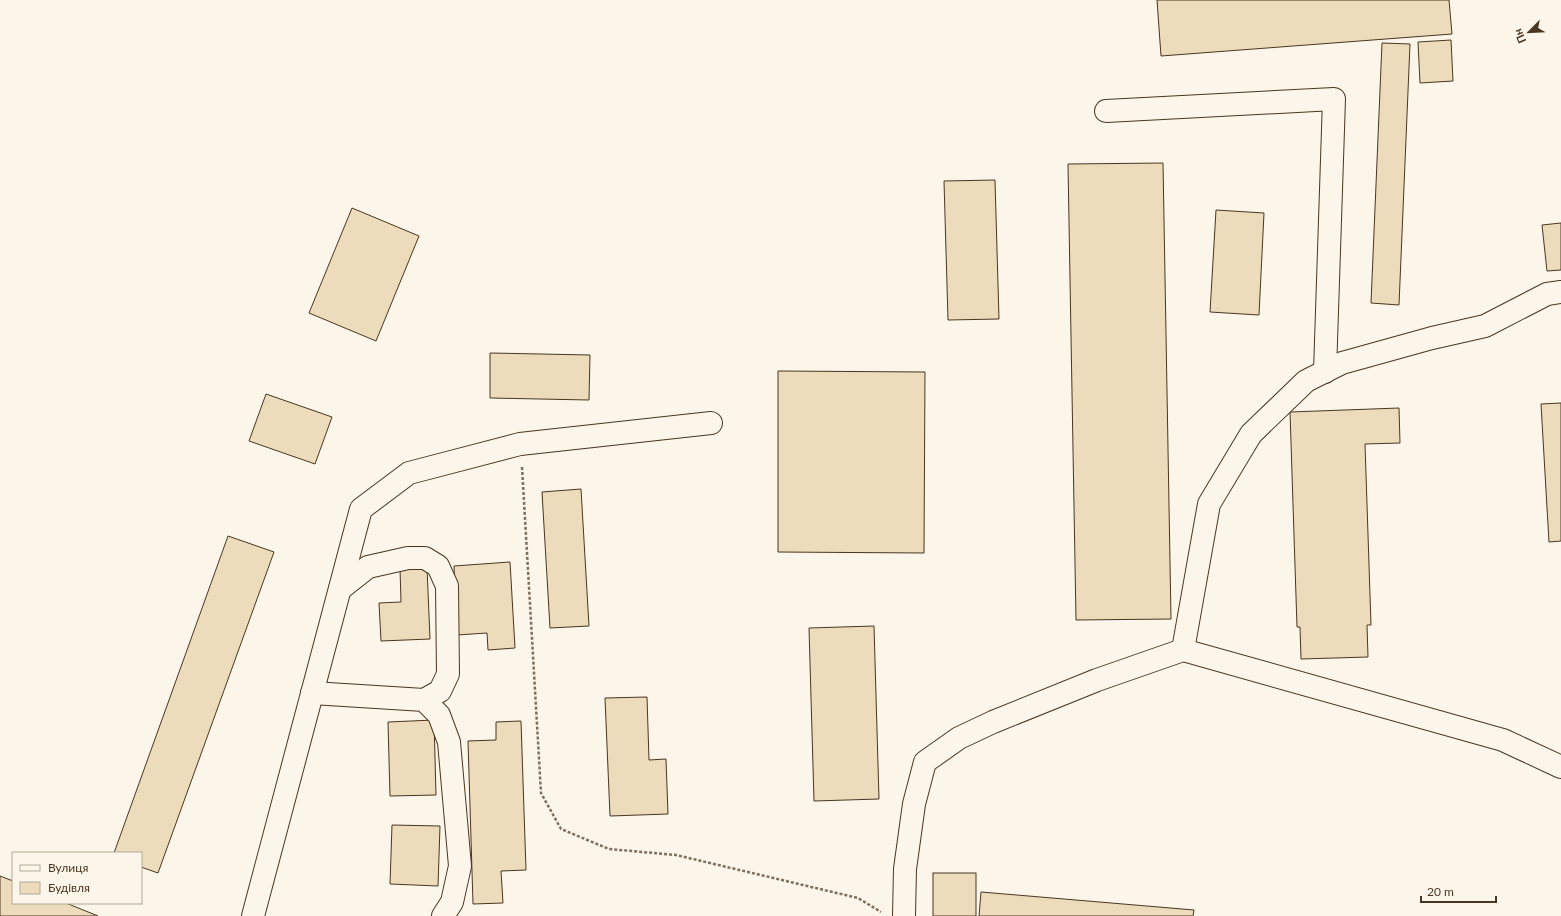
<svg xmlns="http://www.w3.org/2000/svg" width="1561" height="916" font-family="Lato,sans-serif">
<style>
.building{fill:#ecdcbc;stroke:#4a3520}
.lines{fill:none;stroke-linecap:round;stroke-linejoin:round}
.minor-casing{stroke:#4a3520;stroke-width:24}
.path{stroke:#7f6f5c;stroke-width:2.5;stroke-dasharray:3 2;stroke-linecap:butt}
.minor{stroke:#fbf6e9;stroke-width:22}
</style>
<rect width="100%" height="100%" fill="#fbf6e9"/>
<g class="building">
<polygon points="1157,0 1449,0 1452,34 1161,56"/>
<polygon points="1451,40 1453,81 1420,83 1418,42"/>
<polygon points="1382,43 1410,44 1399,305 1371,303"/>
<polygon points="1163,163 1171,619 1076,620 1068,164"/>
<polygon points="995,180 999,319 948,320 944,181"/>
<polygon points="352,208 419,236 376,341 309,313"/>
<polygon points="1216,210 1264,213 1259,315 1210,312"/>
<polygon points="1561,223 1561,270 1547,271 1542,225"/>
<polygon points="490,353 590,355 589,400 490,398"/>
<polygon points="778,371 925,372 924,553 778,552"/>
<polygon points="266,394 332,417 315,464 249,441"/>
<polygon points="1561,403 1561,541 1549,542 1541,404"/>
<polygon points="1399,408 1400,443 1365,444 1371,625 1367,625 1368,657 1301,659 1300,627 1297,627 1290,412"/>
<polygon points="581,489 589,626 550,628 542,492"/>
<polygon points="228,536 274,552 158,873 141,867 141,853 114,853"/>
<polygon points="510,562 515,648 488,650 487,633 457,635 454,566"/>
<polygon points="427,567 430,639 381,641 379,603 401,602 400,568"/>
<polygon points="874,626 879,799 814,801 809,628"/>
<polygon points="647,697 649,760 666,759 668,814 610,816 605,698"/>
<polygon points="434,720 436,795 390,796 388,722"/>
<polygon points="521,721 526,870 501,871 503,903 473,904 468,741 496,740 496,722"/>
<polygon points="392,825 440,826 438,886 390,884"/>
<rect x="933" y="873" width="43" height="43"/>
<polygon points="0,876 13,881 13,903 66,903 98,916 0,916"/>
<polygon points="981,892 1194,910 1193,916 979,916"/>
</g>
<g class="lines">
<g class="minor-casing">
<g id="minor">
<polyline points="1106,111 1334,99 1325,372"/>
<polyline points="340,589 368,567 408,558 425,558 438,566 447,586 448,674 440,691 424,700"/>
<polyline points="1183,650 1209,504 1251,434 1306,381 1342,363 1432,338 1485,326 1547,294 1561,292"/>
<polyline points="312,693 424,700 439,715 449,742 460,866 452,902 443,916"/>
<polyline points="253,916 361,509 409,473 520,444 711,423"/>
<polyline points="904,916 905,869 914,804 925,762 959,738 993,722 1097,680 1183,650 1503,740 1561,767"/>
</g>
</g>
<polyline class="path" points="522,467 541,793 561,829 609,849 676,855 858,898 881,912"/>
<use href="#minor" class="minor"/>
</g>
<rect x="12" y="852" width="130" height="52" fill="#fbf6e9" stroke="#b4a999"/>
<rect x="20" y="865" width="20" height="6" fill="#fbf6e9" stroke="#b4a999"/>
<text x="48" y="872" font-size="12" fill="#4a3520">Вулиця</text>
<rect x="20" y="882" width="20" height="12" fill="#ecdcbc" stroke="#b4a999"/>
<text x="48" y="892" font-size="12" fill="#4a3520">Будівля</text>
<g transform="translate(1529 32) rotate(246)" stroke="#fbf6e9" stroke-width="3" paint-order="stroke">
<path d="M0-3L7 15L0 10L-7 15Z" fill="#4a3520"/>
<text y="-6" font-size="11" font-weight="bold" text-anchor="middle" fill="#4a3520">Пн</text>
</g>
<path d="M1421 896v6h75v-6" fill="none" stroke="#4a3520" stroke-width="2"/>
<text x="1427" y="896" font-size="12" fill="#4a3520" stroke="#fbf6e9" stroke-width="3" paint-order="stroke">20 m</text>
</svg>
